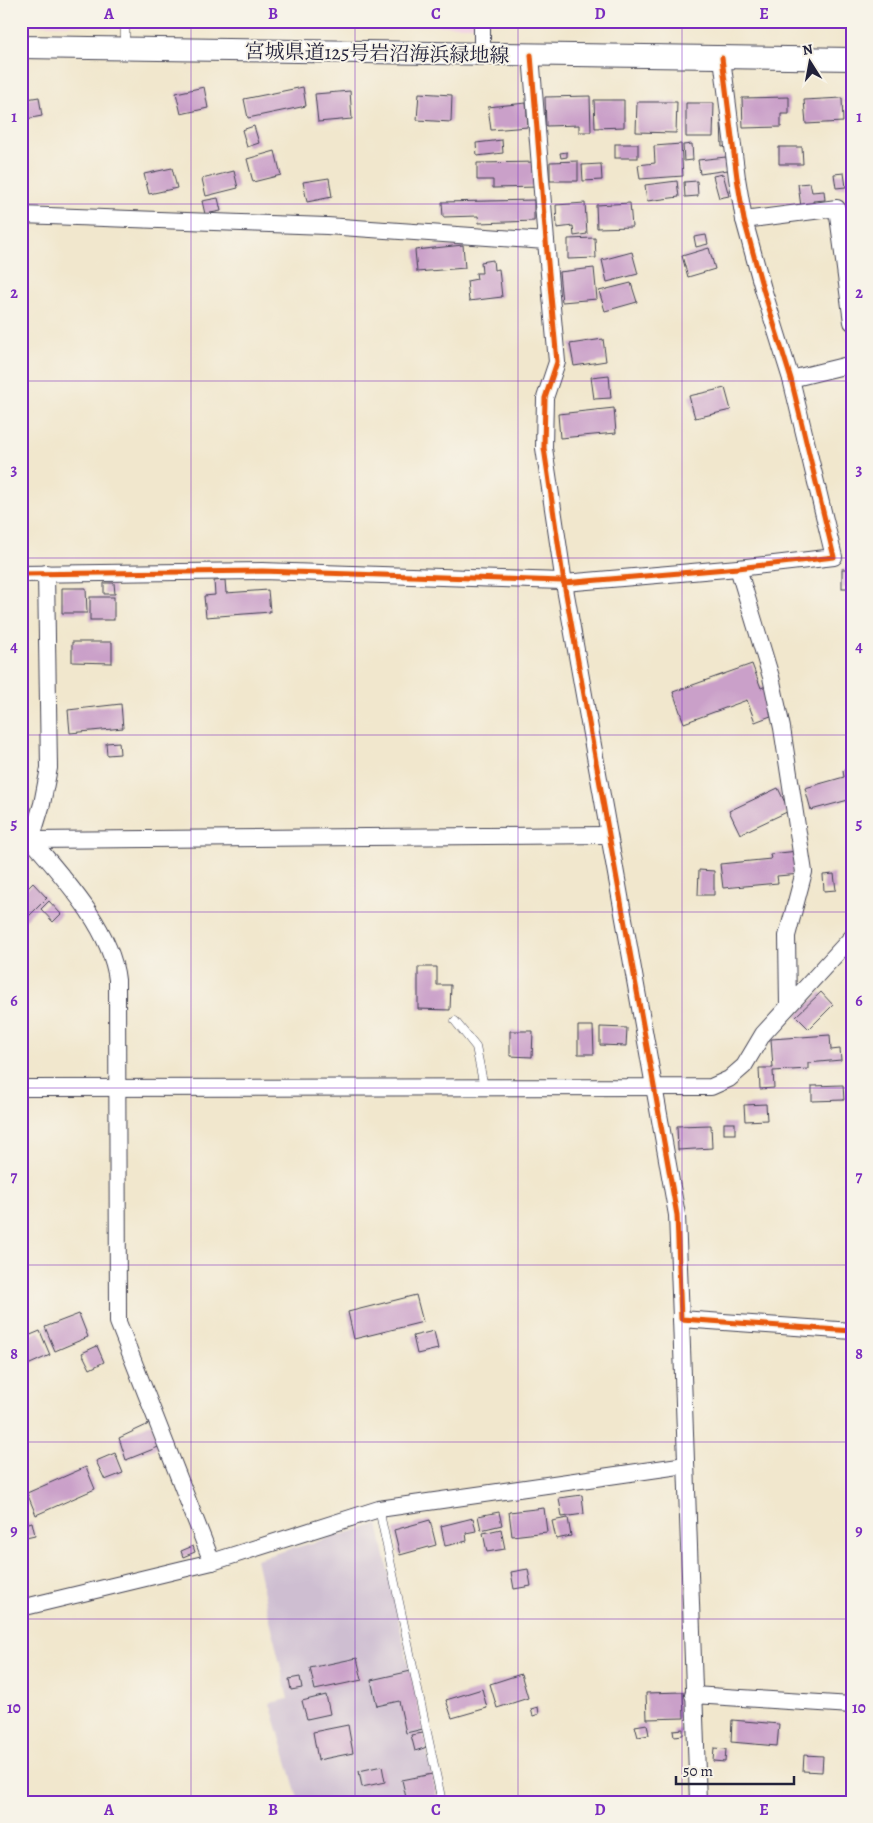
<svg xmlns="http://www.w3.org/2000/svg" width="873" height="1823" font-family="Alegreya,'Noto Serif JP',serif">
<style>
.built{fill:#f1d0e3}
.industrial{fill:#cebed1}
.building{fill:#caa0c9}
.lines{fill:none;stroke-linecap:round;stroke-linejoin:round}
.lane-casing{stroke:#414051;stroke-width:9}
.street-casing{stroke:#414051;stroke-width:18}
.secondary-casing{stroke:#414051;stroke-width:24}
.lane{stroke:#fff;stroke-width:8}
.street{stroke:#fff;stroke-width:16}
.secondary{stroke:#fff;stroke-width:22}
.cycleway-casing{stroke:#f7f3e8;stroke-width:8}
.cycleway{stroke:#e8590c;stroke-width:5}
.grid{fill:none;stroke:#7b2cbf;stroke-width:1;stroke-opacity:0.55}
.labels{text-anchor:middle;stroke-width:4;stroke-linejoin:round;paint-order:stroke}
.street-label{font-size:20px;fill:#22223b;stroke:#f7f3e8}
.neatline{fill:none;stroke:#7b2cbf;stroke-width:2}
.grid-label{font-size:16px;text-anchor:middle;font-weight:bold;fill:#7b2cbf}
</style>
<rect width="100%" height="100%" fill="#f7f3e8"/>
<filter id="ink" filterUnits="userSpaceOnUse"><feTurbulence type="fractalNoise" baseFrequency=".02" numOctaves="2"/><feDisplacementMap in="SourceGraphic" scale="10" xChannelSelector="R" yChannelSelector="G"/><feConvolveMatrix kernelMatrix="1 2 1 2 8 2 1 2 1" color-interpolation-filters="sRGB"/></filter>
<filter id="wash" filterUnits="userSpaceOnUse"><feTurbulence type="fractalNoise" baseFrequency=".0096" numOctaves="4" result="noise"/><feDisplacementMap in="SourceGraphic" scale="20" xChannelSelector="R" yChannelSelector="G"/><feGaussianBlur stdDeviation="1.12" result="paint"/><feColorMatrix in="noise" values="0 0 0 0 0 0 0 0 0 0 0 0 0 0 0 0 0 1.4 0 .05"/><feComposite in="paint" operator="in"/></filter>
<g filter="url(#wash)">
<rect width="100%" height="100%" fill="#f1e7cd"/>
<polygon class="built" points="26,21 475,21 475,26 26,25"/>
<polygon class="industrial" points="378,1524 438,1802 299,1802 270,1703 288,1699 256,1559"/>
<g id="blocks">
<g class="building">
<polygon points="204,87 208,108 181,114 176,93"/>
<polygon points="303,87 306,106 248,118 244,99"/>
<polygon points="350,91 352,119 318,122 315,94"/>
<polygon points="419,93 452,95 451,122 417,120"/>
<polygon points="590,96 591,132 579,132 579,125 546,126 545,97"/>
<polygon points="39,97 42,116 21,120 21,100"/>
<polygon points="789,97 789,114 781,114 781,127 743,128 742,98"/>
<polygon points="842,98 843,122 806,124 804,100"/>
<polygon points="594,100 624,100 624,127 595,128"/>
<polygon points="847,100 852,100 852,114 848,114"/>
<polygon points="637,102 677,102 676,133 636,132"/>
<polygon points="526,103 528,127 491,130 488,107"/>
<polygon points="686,103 714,103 713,137 686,137"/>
<polygon points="721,121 727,121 728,146 722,147"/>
<polygon points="254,126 259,143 247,147 242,130"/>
<polygon points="502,140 503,153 477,156 476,143"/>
<rect x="615" y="144" width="23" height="14"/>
<polygon points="681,144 683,176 640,179 638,165 655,163 654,146"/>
<polygon points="692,144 693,160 684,161 683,145"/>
<polygon points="779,147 802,147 803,164 779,164"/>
<polygon points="275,151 281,175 253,182 247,159"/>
<polygon points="567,152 567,157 561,158 560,153"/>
<polygon points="726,157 728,170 700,174 698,160"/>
<polygon points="578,161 578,181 550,181 550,162"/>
<polygon points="539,162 539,187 493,188 493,180 477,180 477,163"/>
<polygon points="601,164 602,180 583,181 582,165"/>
<polygon points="172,168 177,188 149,194 144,174"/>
<polygon points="234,171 238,188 206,196 202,179"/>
<polygon points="844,173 846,187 836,188 834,174"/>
<polygon points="723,174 729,196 719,198 713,176"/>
<polygon points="329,178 332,197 307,202 303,182"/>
<polygon points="677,181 679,197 647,201 645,185"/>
<polygon points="697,181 698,196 685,197 684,182"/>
<polygon points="810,183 812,192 824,191 825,200 813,201 814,206 801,207 798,184"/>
<polygon points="218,198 221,211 205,214 202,201"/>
<polygon points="534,200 534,221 479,223 478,216 443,217 442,202"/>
<polygon points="585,203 587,234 574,236 573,226 557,228 556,205"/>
<polygon points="630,203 632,227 597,228 596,205"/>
<polygon points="706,235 708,244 696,247 694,237"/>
<polygon points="595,238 596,258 568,259 568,239"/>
<polygon points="463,245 465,268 417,272 415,250"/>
<polygon points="709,248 715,269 688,277 682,256"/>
<polygon points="632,252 638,274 607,282 602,260"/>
<polygon points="493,260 494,270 499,269 502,297 469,301 467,281 477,279 476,273 482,273 481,262"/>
<polygon points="594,268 597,299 562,302 559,272"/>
<polygon points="631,283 637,302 605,311 599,291"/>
<polygon points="603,339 606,361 574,366 570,344"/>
<polygon points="609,375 611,398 594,399 591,377"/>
<polygon points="725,388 731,410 695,418 689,396"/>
<polygon points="614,408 616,433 560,438 558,414"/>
<rect x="842" y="569" width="10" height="19"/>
<polygon points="225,580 226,593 268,590 270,612 206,617 204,596 215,595 214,581"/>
<polygon points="104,583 114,583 115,594 104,594"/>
<polygon points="62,588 86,588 87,613 62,613"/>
<rect x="90" y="597" width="24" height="23"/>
<polygon points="72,642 112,642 112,663 72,662"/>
<polygon points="752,664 761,688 766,686 776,714 755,722 747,700 684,723 673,692"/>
<polygon points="121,704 123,728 70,733 68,710"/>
<polygon points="119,742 120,754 107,755 106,743"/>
<polygon points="852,768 852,799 811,810 805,788 844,777 843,771"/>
<polygon points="778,788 789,811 740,834 729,811"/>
<polygon points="798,851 801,874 777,876 778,883 723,888 720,864 771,859 770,854"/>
<polygon points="699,870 714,871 714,895 698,895"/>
<polygon points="834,874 836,890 824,891 823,875"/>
<polygon points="33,883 47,898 21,924 21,895"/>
<polygon points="49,901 61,914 53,922 41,909"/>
<polygon points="418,967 437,967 437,985 451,985 450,1010 418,1009"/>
<polygon points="821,992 833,1005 809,1029 796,1016"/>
<polygon points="578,1026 593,1026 594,1054 578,1054"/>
<polygon points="600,1027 627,1028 626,1046 600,1045"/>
<polygon points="510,1031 533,1031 532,1057 510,1056"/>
<polygon points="830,1035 831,1050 840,1049 841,1060 808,1063 808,1069 773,1071 774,1088 760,1089 759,1068 773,1068 771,1039"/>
<polygon points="843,1085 844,1100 812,1101 812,1086"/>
<polygon points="766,1104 767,1120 745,1121 744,1105"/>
<rect x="724" y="1123" width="11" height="11"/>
<polygon points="711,1125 712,1148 678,1150 677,1126"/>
<polygon points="416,1295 423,1322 354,1339 348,1312"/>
<polygon points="79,1314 88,1337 55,1351 45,1327"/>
<polygon points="40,1331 50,1355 21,1368 21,1339"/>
<polygon points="434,1331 438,1349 417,1354 413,1336"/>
<polygon points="97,1346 104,1362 90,1369 82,1353"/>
<polygon points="151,1423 161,1446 126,1460 119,1438"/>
<polygon points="115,1453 123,1473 105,1480 96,1461"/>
<polygon points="86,1467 95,1489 36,1515 27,1493"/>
<polygon points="582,1495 584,1514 562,1517 559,1498"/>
<polygon points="544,1508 547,1532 512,1536 509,1512"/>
<polygon points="499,1512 502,1525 481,1530 478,1516"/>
<polygon points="473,1518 476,1531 466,1533 467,1541 445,1546 441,1526"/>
<polygon points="568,1518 571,1536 556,1539 552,1521"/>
<polygon points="430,1520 436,1545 400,1555 394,1530"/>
<polygon points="32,1522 35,1535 26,1537 22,1525"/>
<polygon points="501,1529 505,1549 487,1552 483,1533"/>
<polygon points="193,1546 195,1552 183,1557 181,1551"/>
<polygon points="528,1569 531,1586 514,1589 511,1572"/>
<polygon points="357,1658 362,1680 315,1690 310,1668"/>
<polygon points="411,1671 423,1729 406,1733 399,1701 377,1706 371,1680"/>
<polygon points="521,1674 528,1698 497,1708 490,1684"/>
<polygon points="300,1677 302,1688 291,1690 289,1679"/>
<polygon points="482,1689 487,1708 452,1718 446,1700"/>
<polygon points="683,1692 684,1718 647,1719 646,1693"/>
<polygon points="326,1695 330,1714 307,1719 302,1701"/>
<polygon points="538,1707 539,1714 533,1716 531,1709"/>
<polygon points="732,1720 779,1724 777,1746 731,1742"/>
<polygon points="647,1724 649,1735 638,1737 635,1726"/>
<polygon points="348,1725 353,1753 318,1760 313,1732"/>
<polygon points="683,1729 683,1735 674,1736 673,1730"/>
<polygon points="423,1733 427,1747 415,1751 411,1735"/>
<polygon points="714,1748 726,1749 725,1762 713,1761"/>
<polygon points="804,1755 823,1756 822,1772 803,1771"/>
<polygon points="382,1766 385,1782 362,1787 359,1771"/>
<polygon points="432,1774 438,1802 407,1802 402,1780"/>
</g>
</g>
</g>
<g filter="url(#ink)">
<use href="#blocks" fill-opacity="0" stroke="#414051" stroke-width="1"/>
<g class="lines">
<g class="lane-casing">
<g id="lane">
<polyline points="125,47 125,21"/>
<polyline points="455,1021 476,1047 484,1087"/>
<polyline points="379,1509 442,1802"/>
</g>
</g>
<g class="street-casing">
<g id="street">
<polyline points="482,54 482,21"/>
<polyline points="531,55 546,241 557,362 545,398 544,448 564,583 677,1215 681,1319 852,1331"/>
<polyline points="21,215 327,226 546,241"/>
<polyline points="744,220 837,208 852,322"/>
<polyline points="791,379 852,364"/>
<polyline points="738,568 771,677 782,728 804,872 787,936 788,1006"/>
<polyline points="46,573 49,768 42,804 31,840 608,835"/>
<polyline points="21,574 262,571 562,581 564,583 738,568 834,557 791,379 763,289 744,220 737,178 722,58"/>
<path d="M21,828C56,870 111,925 117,980L118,1322L212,1562"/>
<polyline points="21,1088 711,1087 729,1079 744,1066 763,1034 852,937"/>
<polyline points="681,1319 698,1802"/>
<polyline points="21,1608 212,1562 379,1509 686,1465"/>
<polyline points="693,1695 852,1705"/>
</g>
</g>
<g class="secondary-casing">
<polyline id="secondary" points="21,47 852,59"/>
</g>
<use href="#lane" class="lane"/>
<use href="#street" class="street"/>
<use href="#secondary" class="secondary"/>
<g class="cycleway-casing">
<g id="cycleway">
<polyline points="531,55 546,241 557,362 545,398 544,448 564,583 677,1215 681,1319 852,1331"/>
<polyline points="21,574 262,571 562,581 564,583 738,568 834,557 791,379 763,289 744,220 737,178 722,58"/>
</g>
</g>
<use href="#cycleway" class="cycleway"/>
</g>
</g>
<path class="grid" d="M191,21V1802M355,21V1802M518,21V1802M682,21V1802M21,204H852M21,381H852M21,558H852M21,735H852M21,912H852M21,1088H852M21,1265H852M21,1442H852M21,1619H852"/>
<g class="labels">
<g class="street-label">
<text transform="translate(377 53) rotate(1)" y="7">宮城県道125号岩沼海浜緑地線</text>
</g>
</g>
<rect width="873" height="1823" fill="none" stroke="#f7f3e8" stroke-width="55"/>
<g transform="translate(810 62) rotate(349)" stroke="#f7f3e8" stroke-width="4" paint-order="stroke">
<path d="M0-4L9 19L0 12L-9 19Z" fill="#22223b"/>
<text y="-8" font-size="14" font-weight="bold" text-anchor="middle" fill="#22223b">N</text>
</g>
<path d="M676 1776v8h118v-8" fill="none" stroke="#22223b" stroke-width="2.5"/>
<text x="683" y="1776" font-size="15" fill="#22223b" stroke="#f7f3e8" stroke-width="4" paint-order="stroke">50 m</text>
<rect x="28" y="28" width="818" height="1768" class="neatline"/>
<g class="grid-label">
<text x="109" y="19">A</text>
<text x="273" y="19">B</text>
<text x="436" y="19">C</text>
<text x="600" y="19">D</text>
<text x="764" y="19">E</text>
<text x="14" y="122">1</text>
<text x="859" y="122">1</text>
<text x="14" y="298">2</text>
<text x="859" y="298">2</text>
<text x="14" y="475">3</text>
<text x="859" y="475">3</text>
<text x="14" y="652">4</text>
<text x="859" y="652">4</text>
<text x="14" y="829">5</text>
<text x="859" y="829">5</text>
<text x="14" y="1006">6</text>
<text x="859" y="1006">6</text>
<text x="14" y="1182">7</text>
<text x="859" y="1182">7</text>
<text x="14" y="1359">8</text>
<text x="859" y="1359">8</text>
<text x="14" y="1536">9</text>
<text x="859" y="1536">9</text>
<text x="14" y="1713">10</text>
<text x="859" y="1713">10</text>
<text x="109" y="1815">A</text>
<text x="273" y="1815">B</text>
<text x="436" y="1815">C</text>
<text x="600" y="1815">D</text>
<text x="764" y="1815">E</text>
</g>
</svg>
